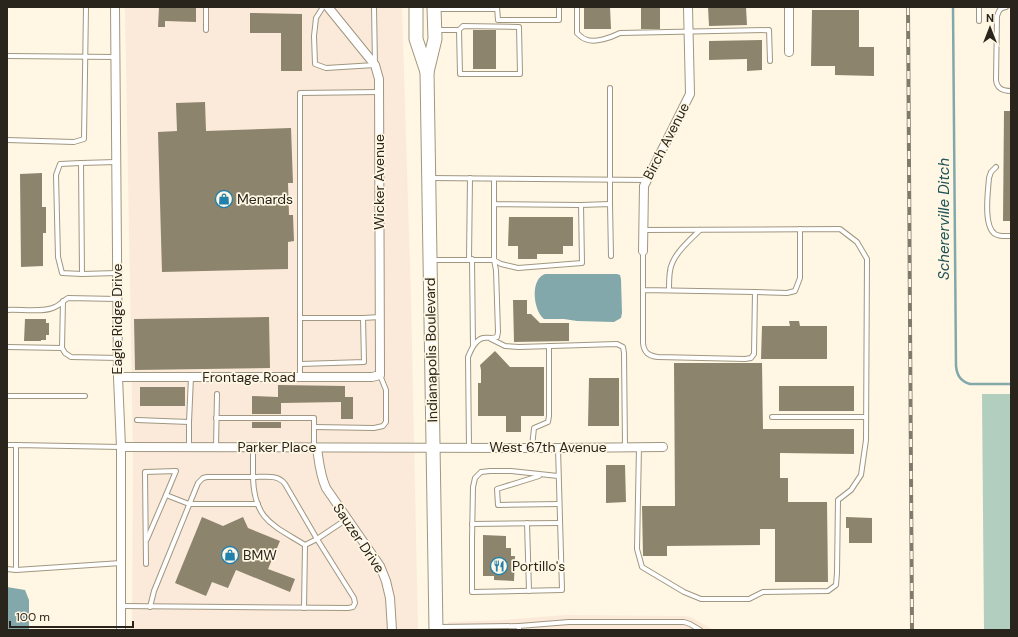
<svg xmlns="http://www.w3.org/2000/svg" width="1018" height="637" font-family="'DM Sans',sans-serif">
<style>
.commercial{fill:#fbead9}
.green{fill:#b2cebf}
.water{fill:#83a8ac}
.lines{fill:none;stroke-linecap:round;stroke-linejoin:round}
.stream{stroke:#83a8ac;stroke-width:2.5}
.building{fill:#8d846d}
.service-casing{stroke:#a09780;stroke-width:6}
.minor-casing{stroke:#a09780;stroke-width:10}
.trunk-casing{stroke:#a09780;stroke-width:15}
.service{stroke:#fff;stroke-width:4}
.minor{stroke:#fff;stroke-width:8}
.trunk{stroke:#fff;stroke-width:13}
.rail-casing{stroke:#807a6d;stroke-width:4}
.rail{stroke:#fff7e3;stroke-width:2.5;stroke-dasharray:8;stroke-linecap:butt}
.labels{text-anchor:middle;stroke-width:3.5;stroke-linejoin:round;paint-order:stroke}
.street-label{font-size:14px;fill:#29251c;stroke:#fff7e3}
.poi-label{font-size:14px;fill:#29251c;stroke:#fff7e3;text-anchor:start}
.water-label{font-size:15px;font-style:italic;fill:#1c5257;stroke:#fff7e3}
</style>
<rect width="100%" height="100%" fill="#fff7e3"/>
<g class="commercial">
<polygon points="125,7 402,7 411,297 418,630 132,630 133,456"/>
<polygon points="566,615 684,616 691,617 713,630 448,630 448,622 503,620"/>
</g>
<polygon class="green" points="982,394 1011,394 1011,630 984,630"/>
<g class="water">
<path d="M545,274H617L620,275L621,279L622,313L621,318L614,322L577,321L564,319H544C533,310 530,279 545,274Z"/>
<polygon points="7,587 25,590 29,600 29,630 7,630"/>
</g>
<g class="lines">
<path class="stream" d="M953,7L956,366C957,375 960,381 970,384H1011"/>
</g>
<g class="building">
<polygon points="159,7 196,7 196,22 165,21 165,27 158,27"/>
<polygon points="584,7 610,7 611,29 584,29"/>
<rect x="641" y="7" width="19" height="22"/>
<polygon points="708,7 746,7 747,25 709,26"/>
<polygon points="812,10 859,10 859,47 874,47 874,76 835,75 835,66 811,66"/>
<polygon points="250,13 302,14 302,71 281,71 281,33 250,33"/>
<rect x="473" y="30" width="23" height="39"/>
<polygon points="762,40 762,70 747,71 747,59 709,60 709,41"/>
<polygon points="205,102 206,131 291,128 293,183 288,183 289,215 293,215 294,241 288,242 288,269 162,272 158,132 177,131 176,103"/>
<polygon points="1004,111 1011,111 1011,221 1003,221"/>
<polygon points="42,173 42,207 46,207 46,233 43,233 43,266 21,267 20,174"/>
<polygon points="509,217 573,217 573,246 563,246 563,254 537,254 537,259 518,259 518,246 508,246"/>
<polygon points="513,300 527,300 527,314 531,314 540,323 569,323 569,341 514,342"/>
<polygon points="269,317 270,368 135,370 134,319"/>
<polygon points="25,319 46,319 46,323 49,323 49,335 46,335 46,340 41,340 41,341 24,341"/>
<polygon points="789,321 799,321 800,326 827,326 827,359 761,359 762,326 790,326"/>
<polygon points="495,351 510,367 544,367 544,416 521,416 521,432 506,432 506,416 478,416 478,383 481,383 481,370 480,365"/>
<polygon points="674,363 762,363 763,429 854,429 854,454 780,453 780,478 788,478 788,502 827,502 828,582 775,582 775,529 760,529 760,545 667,546 667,556 643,556 642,506 675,506"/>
<polygon points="589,378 619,378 619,426 588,426"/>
<polygon points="278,385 345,386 345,397 353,397 353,419 341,419 341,402 281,403 281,414 252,414 252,396 278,397"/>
<rect x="779" y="386" width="75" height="25"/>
<rect x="140" y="387" width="45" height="19"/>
<rect x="252" y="422" width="29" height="6"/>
<polygon points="606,465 625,465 626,502 606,503"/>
<polygon points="202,517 223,526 243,517 248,528 280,541 268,569 295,579 290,592 236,570 228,588 212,582 206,596 175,583"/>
<polygon points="846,517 872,518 872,543 849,543 849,528 846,528"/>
<polygon points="483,535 506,536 506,548 511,548 511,556 515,556 514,581 494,580 494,576 483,576"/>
</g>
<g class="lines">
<g class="service-casing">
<g id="service">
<polyline points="206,7 206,30"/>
<polyline points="323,7 316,18 314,36 315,64 326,68 375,65 374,7"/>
<polyline points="497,7 498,20 559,20 559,7"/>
<path d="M577,7V33C579,35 582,38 585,39C594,44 612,37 620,33L769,30L770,61"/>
<path d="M1006,7C1000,8 999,10 997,16L996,80C997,89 1003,91 1011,91"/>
<polyline points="437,9 497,9"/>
<polyline points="979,21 979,7"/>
<polyline points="437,30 459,30 460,74 520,74 519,27 463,26 459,30"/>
<polyline points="7,56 115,57"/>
<polyline points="610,88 610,204"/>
<polyline points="7,140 74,142 84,139 86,7"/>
<polyline points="116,162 81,163 82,274 117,273"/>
<polyline points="81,163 60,164 56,175 58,257 62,273 82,274"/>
<path d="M996,167L991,172L989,178C988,191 983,226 995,234C1000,237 1006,236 1011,236"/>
<polyline points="431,178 647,180"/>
<polyline points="494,204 581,205 582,263 518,268 501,264 494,260 494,179"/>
<polyline points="581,205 610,204 611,256"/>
<path d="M643,251C643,282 643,313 643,343C644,353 649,356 658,357L745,359L751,358L754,354L755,292L643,290"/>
<polyline points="469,259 470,178"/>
<polyline points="472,259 473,346"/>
<path d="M432,260H494L496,270L498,332L497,337C491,339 488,337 483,338C475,340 471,350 468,357L469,447"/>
<path d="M669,290C669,284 669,277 670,271C672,255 689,241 700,230"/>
<polyline points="755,292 787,293 795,291 800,278 800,229"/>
<path d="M7,310C20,309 44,313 55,307C60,305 63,301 68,298L117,299"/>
<polyline points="300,318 363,318"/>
<polyline points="491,339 505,346 519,347 617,344 623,347 624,353 625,447"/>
<polyline points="7,347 62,348 63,301"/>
<polyline points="62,348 65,353 71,357 118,358"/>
<polyline points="300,364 364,362 363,318 380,317"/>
<polyline points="300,377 300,93 379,92"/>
<polyline points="7,396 85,396"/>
<polyline points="772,417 866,417"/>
<polyline points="216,418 314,418 314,448"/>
<polyline points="137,420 189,422 191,377"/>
<polyline points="314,427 374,428 383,426 386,422 386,390 380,375"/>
<polyline points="7,445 16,445"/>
<polyline points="189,447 189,422"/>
<polyline points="216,447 217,394"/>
<polyline points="532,447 534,428 548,422 549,416 549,346"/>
<polyline points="639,447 637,549 642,567 684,592 701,599 749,599 763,592 828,591 836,585 837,573 838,500 851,490 861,475 866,440 867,259 857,242 840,229 643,230"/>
<polyline points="558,448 562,590 472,592 472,540 473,487 475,478 481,472 490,471 511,471 558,476"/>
<polyline points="539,476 497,489 498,505 559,504"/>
<polyline points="527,523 529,591"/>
<polyline points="472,524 560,523"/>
<polyline points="147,539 166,495"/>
<polyline points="121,563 16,570 16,445 121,447"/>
<polyline points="146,564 145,472 176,471 166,495 189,504 258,504"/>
<polyline points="7,569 16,570"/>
<polyline points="121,606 348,608 353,607 355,603 354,598 317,539 347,519"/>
<polyline points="150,607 154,591 198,483 203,478 207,477 253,477 253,447"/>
<path d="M304,608L305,545C273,525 254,520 253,477C264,477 278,474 285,484L317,539L305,545"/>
<polyline points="519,626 569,622 684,622 690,624 700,630"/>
<polyline points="439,627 519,626 519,630"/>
</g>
</g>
<g class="minor-casing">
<g id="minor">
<polyline points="115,7 118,377 121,447 121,630"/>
<polyline points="789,52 789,7"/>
<polyline points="643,251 644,186 690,94 688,7"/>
<polyline points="118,377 372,377 380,375 379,79 375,65 328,7"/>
<polyline points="121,447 558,448 663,447"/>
<path d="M317,448C319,462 320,475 326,488L380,566L386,581L390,598L392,630"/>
</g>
</g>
<g class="trunk-casing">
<g id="trunk">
<polyline points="416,7 416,39 427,72"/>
<polyline points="434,7 435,39 427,72 436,630"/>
</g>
</g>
<use href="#service" class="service"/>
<use href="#minor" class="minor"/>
<use href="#trunk" class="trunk"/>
<g class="rail-casing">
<polyline id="rail" points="908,7 912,630"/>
</g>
<use href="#rail" class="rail"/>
</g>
<defs>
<g id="shop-ring" transform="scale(0.9)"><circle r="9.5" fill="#fff7e3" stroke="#2181ad" stroke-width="1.5"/><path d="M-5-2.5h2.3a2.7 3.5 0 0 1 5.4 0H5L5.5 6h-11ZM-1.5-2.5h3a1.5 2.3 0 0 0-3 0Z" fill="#2181ad"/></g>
<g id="restaurant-ring" transform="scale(0.9)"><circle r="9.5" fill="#fff7e3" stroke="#2181ad" stroke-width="1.5"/><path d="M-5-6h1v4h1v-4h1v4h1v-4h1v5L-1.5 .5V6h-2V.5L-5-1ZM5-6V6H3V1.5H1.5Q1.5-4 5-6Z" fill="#2181ad"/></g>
</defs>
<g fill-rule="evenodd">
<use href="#shop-ring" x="224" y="199"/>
<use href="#shop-ring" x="230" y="555"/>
<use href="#restaurant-ring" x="499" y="566"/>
</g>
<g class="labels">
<g class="street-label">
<text transform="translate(666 141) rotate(-63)" y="5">Birch Avenue</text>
<text transform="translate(379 182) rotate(-90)" y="5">Wicker Avenue</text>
<text transform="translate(117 319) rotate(-90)" y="5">Eagle Ridge Drive</text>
<text transform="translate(431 350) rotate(-91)" y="5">Indianapolis Boulevard</text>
<text x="249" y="382">Frontage Road</text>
<text x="277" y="452">Parker Place</text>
<text x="548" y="452">West 67th Avenue</text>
<text transform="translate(359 538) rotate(56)" y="5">Sauzer Drive</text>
</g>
<g class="poi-label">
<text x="237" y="204">Menards</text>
<text x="243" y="560">BMW</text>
<text x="512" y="571">Portillo's</text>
</g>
<g class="water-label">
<text transform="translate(944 219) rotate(-90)" y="5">Schererville Ditch</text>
</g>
</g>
<rect width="1018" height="637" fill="none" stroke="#29251c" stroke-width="16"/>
<g transform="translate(990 28)" stroke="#fff7e3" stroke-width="3" paint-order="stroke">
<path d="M0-3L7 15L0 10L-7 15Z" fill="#29251c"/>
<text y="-6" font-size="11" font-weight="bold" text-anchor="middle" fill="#29251c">N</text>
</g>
<path d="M10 621v6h123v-6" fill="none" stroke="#29251c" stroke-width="2"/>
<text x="16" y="621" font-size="12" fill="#29251c" stroke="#fff7e3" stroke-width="3" paint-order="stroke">100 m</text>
</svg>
